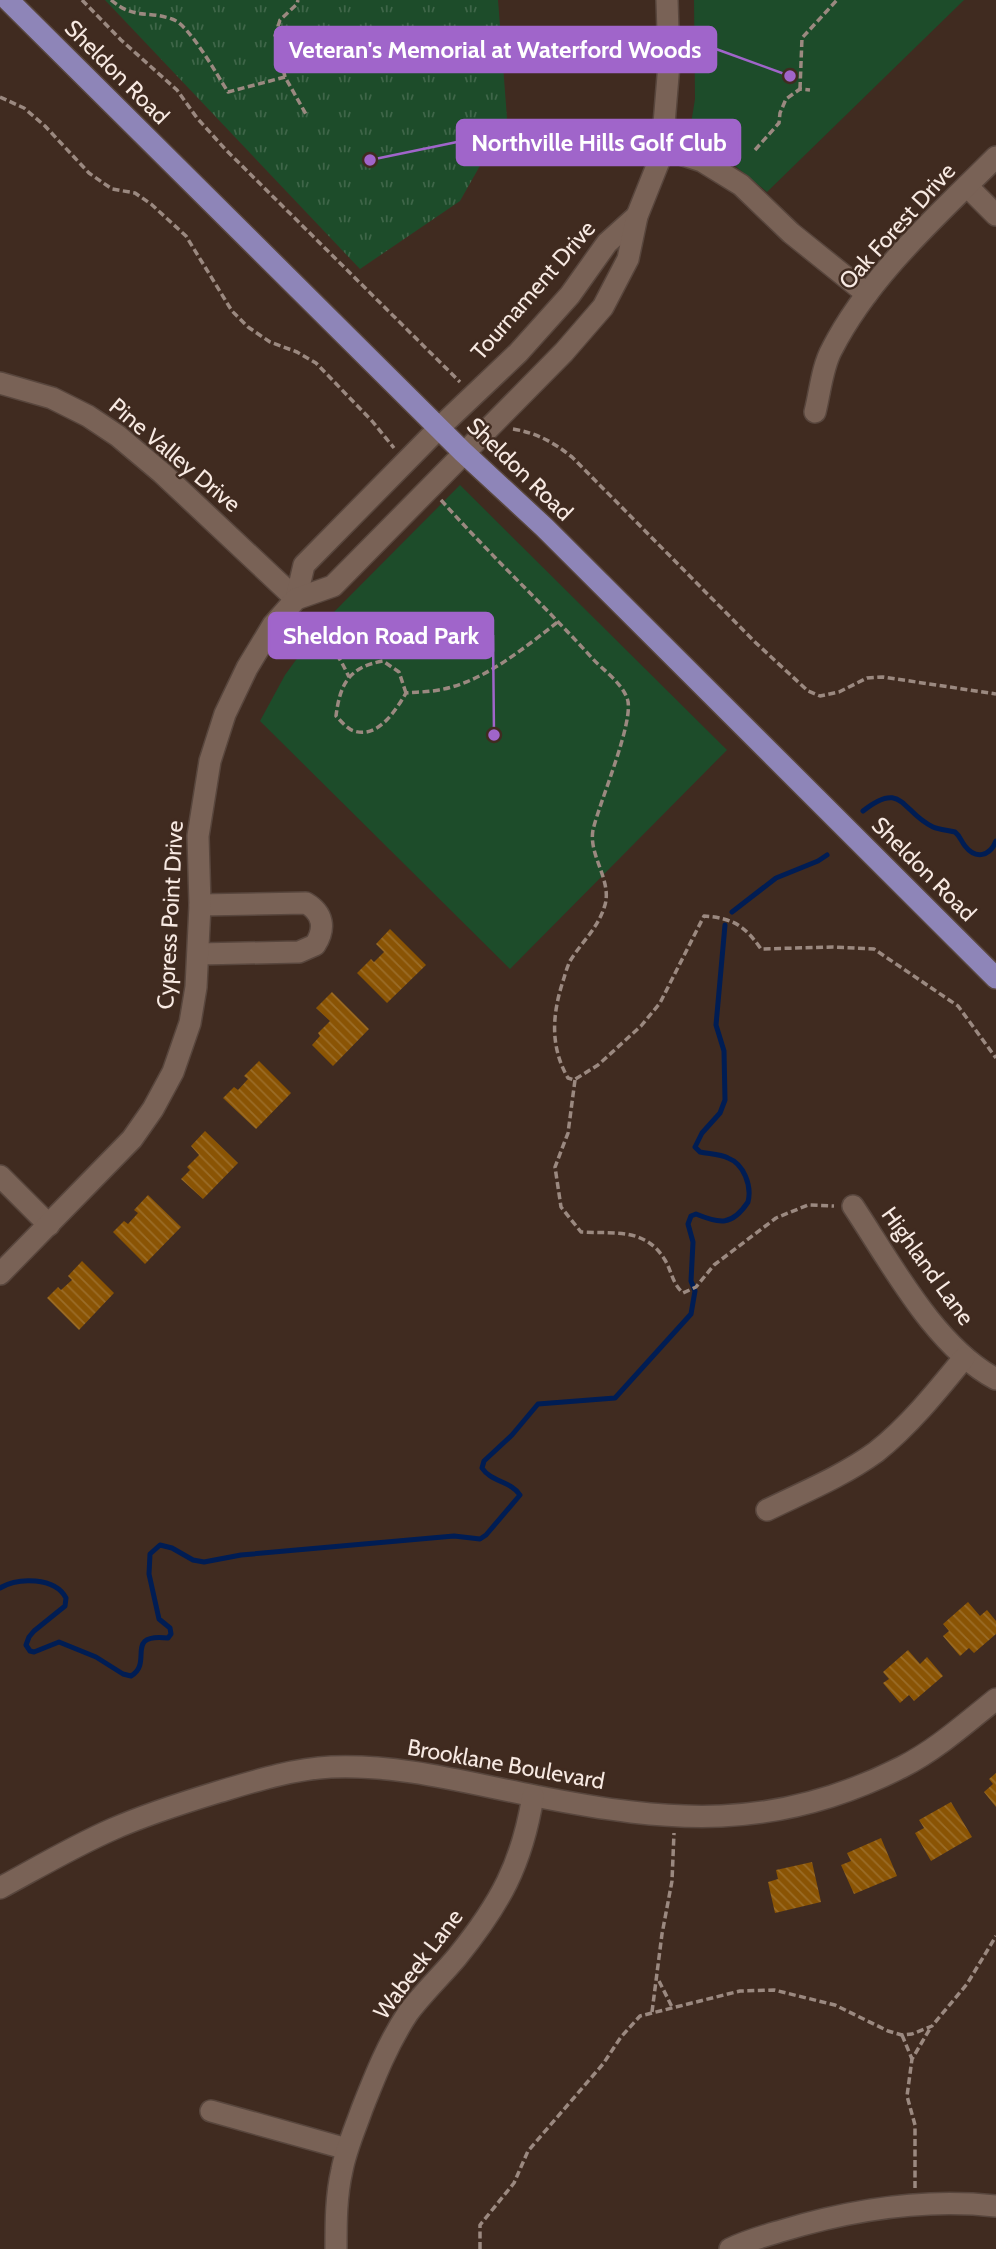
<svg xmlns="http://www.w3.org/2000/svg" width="996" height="2249" font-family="Cabin,sans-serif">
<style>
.grass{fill:url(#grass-tufts)}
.park{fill:#1d4c2a}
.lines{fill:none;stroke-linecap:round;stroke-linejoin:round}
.stream{stroke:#001d54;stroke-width:5}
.building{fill:url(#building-back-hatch)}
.minor-casing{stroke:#58463d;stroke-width:24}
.major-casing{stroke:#58463d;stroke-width:24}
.path{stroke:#9b8980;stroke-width:3.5;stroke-dasharray:7 3.5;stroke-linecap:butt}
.minor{stroke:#796256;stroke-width:21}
.major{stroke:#8e85b8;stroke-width:21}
.labels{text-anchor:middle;stroke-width:5;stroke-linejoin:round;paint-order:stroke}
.street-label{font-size:23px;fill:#f7e9e2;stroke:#402b20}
.leader{fill:none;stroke:#a065ca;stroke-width:2.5}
.callout-dot{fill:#a065ca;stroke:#402b20;stroke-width:2.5}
.callout{fill:#a065ca;stroke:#a065ca;stroke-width:2.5}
.callout-label{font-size:24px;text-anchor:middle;font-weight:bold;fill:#fff}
</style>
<defs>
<pattern id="grass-tufts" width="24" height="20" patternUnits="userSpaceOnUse" patternTransform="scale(1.75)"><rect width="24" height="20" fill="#1d4c2a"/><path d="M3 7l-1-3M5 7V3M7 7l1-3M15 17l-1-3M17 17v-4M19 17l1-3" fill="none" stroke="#3f6649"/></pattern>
<pattern id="building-back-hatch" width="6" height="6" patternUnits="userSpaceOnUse" patternTransform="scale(1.75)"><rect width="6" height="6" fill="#8a5404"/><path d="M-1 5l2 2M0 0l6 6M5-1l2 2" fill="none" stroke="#9b6d28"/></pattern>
</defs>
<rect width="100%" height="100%" fill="#402b20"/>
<polygon class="grass" points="105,0 498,0 507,118 460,201 360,269"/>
<g class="park">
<polygon points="694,0 964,0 767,192 724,157 688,142 695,99"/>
<polygon points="460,485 727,750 510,969 260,721 285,675 322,624"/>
</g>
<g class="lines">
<g class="stream">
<path d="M863,811C903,779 902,813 933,827C940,830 948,830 955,832C960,836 961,841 965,846C976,860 990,856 996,841"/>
<polyline points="732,912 776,878 818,861 827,855"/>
<path d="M0,1588C18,1577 55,1577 66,1598L65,1606L34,1631L29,1637L26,1645L30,1651L34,1652L59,1642L96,1657L123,1674L131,1676C154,1663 123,1633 168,1638L171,1634L170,1628L159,1619L149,1574L150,1554L160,1545L172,1548L193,1560L204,1562L241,1555L454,1536L480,1539L486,1535L520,1495C511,1481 491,1482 482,1468L484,1461L512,1435L538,1404L615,1398L691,1314L695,1291L691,1281L693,1242L688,1224L691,1216L696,1214C720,1224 732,1226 748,1202C752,1186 744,1164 728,1158C720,1154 709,1154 700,1152L695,1147L702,1133L720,1113L725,1100L724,1051L716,1025L725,925"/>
</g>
</g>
<g class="building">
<polygon points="390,929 426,965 387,1003 357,973 371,959 374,962 384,952 376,944"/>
<polygon points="332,992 369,1029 333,1066 312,1045 320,1036 318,1033 330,1021 316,1008"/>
<polygon points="259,1061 291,1093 256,1129 223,1098 234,1087 238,1090 248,1079 244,1076"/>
<polygon points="205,1131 238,1163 203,1199 181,1179 190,1170 187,1167 199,1155 191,1146"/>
<polygon points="148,1195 181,1227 145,1264 113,1232 124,1221 128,1224 138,1213 134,1210"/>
<polygon points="82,1261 114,1293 79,1330 47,1298 58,1287 61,1290 72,1280 68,1276"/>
<polygon points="968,1602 980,1616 987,1610 996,1621 996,1634 974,1653 969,1648 960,1656 943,1636 949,1631 943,1624"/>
<polygon points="908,1650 920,1664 927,1657 943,1676 914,1701 909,1695 900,1703 883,1683 889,1679 883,1672"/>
<polygon points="996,1773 996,1807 984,1792 993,1784 989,1779"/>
<polygon points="951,1802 972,1837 931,1861 915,1833 924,1828 919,1820"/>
<polygon points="881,1838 897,1876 854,1894 841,1865 851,1861 847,1853"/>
<polygon points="812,1862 821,1902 775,1913 768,1882 778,1879 776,1870"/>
</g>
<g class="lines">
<g class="minor-casing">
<g id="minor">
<polyline points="662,148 702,161 741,185 791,233 867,294"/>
<polyline points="967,186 996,215"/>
<polyline points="0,383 52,398 88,416 118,436 162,473 296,599"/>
<path d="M815,412C820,393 822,367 832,349C870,275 937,216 996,157"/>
<polyline points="296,599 304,565 439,428 518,353 570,295 607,243 637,216"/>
<path d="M199,954L299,952L315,945C326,928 323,913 306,903L200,905"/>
<polyline points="0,1176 49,1225"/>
<path d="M853,1206C891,1263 935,1347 996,1379"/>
<polyline points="0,1274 132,1139 153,1109 173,1072 190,1023 196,987 200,905 198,836 210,761 225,714 247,668 273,625 296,599 333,586 564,352 603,307 628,259 637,216 659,161 662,148 669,64 667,0"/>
<path d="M767,1510C804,1492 843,1476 876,1452C909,1426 938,1390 964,1358"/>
<path d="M0,1888C37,1868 74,1846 113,1829C147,1814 182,1803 218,1792C255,1781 292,1769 331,1767C400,1764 468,1783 535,1796C671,1823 774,1832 902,1767C936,1750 966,1723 996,1699"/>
<polyline points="211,2111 347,2149"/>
<path d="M336,2249C336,2222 336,2196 342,2170C346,2149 355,2129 362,2109C375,2076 388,2043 408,2013C423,1993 441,1976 457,1957C500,1904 522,1864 533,1796"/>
<path d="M730,2249C746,2241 764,2236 781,2231C850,2210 924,2198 996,2206"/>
</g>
</g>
<g class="major-casing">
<polyline id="major" points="8,0 463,452 544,527 996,978"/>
</g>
<g class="path">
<polyline points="82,0 121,40 177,90 197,118 226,150 460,382"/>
<path d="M111,0C135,20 146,10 172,19C189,24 217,75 228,92L285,77L307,116"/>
<polyline points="285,77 275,36 280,20 297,4 298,0"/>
<polyline points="800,89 802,38 837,0"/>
<polyline points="0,97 24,108 45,126 89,173 112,189 135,193 151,204 186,236 232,311 248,327 270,342 297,352 316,363 372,421 394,448"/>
<polyline points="755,150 779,123 780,113 786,99 800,89 810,90"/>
<path d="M513,429C537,433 553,442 572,457L756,643L808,691L820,696L839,692L867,678L883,677L996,694"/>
<path d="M441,500C490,555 543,604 592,658C603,670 621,682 627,698C636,718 599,803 593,830C588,856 614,882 604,908C597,929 581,943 570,961C567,967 565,975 563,981C552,1015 550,1047 568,1078L574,1080L598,1065L641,1026L660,1003L704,916C733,918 745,926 761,949L833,947L874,949L958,1006L996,1058"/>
<path d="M314,633C332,644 340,658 349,677"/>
<path d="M406,693L399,672L383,661C349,667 340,684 336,716C341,721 347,729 354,731C378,739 396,710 406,693C417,692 428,692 439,690C484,682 524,648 559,621"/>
<path d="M575,1080L568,1133L555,1167L561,1207L581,1232C614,1234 645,1227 665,1260C672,1272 672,1283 683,1293L696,1287L714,1265L776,1218L808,1205L834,1206"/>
<polyline points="659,1981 672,2007"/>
<polyline points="652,2012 662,1934 672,1881 674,1833"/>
<polyline points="902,2035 912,2059"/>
<polyline points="915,2188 915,2125 907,2096 912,2059 931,2027"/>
<polyline points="480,2249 480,2225 514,2183 528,2151 603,2064 621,2037 640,2016 740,1991 774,1990 835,2005 888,2031 902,2035 912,2034 932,2026 967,1984 996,1936"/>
</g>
<use href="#minor" class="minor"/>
<use href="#major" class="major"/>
</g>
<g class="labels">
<g class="street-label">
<text transform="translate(117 72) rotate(45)" y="8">Sheldon Road</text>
<text transform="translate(897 226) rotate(-48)" y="8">Oak Forest Drive</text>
<text transform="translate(533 290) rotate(-49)" y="8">Tournament Drive</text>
<text transform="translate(175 455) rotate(40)" y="8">Pine Valley Drive</text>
<text transform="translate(520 469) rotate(44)" y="8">Sheldon Road</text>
<text transform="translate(924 869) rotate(45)" y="8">Sheldon Road</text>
<text transform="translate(170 915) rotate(-87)" y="8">Cypress Point Drive</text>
<text transform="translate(928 1266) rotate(54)" y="8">Highland Lane</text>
<text transform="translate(506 1764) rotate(10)" y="8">Brooklane Boulevard</text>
<text transform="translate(418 1964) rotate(-53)" y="8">Wabeek Lane</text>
</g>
</g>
<path class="leader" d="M790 76L716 49M370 160L457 142M494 735L493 635"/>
<g class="callout-dot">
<circle cx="790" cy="76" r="7"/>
<circle cx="370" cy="160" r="7"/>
<circle cx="494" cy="735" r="7"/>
</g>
<g class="callout">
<rect x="275" y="27" width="441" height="45" rx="7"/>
<rect x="457" y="120" width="283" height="45" rx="7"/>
<rect x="269" y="613" width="224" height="45" rx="7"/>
</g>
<g class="callout-label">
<text x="495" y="58">Veteran's Memorial at Waterford Woods</text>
<text x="599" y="151">Northville Hills Golf Club</text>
<text x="381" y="644">Sheldon Road Park</text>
</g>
</svg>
